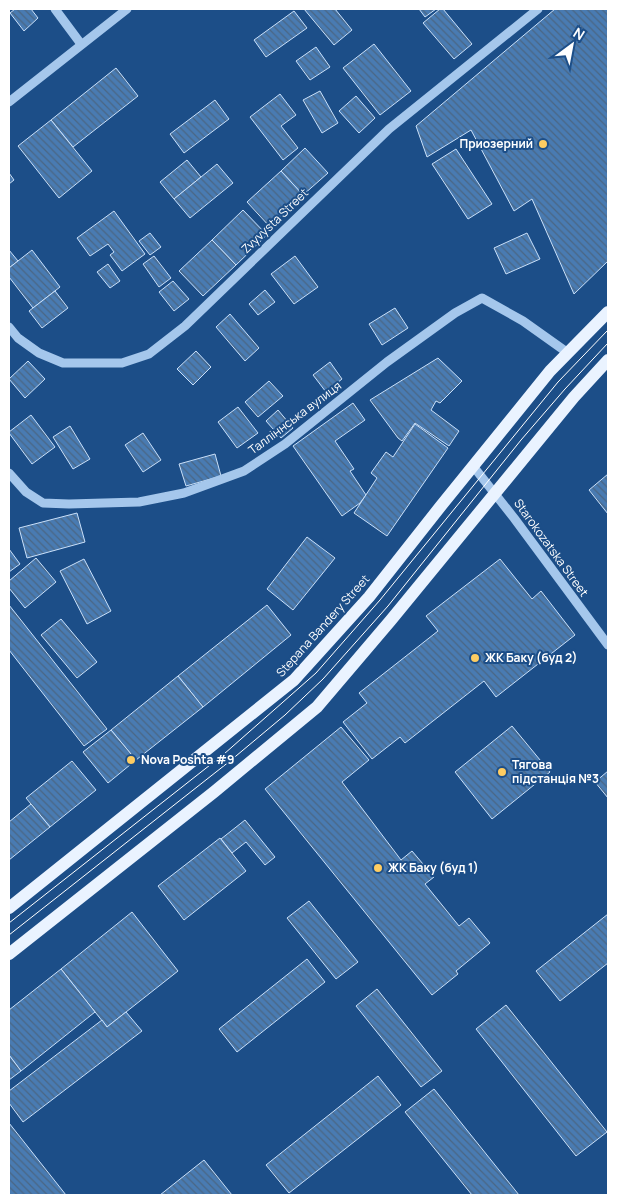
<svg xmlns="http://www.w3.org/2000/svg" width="617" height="1204" font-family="Manrope,sans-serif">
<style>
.building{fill:url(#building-back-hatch);stroke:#cae0f9}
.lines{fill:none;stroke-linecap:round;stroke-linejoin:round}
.minor{stroke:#a5c7ec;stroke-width:9}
.major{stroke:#eaf3ff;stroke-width:12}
.tram{stroke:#fff;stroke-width:1}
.poi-dot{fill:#fdcc62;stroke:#1c4e88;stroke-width:2}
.labels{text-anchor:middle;stroke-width:4;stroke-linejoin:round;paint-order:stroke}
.poi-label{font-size:12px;font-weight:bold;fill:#fff;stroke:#1c4e88;text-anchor:start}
.street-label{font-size:12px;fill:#fff;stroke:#1c4e88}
</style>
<defs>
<pattern id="building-back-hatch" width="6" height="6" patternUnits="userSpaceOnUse" patternTransform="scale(1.25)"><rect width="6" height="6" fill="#497bb2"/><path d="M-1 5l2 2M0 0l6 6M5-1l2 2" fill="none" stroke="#4a6684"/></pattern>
</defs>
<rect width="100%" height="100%" fill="#1c4e88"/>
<g class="building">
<polygon points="15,9 31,9 38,18 24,31 10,13"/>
<polygon points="304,9 335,9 352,30 334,45"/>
<polygon points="419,9 436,9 425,17"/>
<polygon points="440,9 443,9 472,44 454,59 423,23"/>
<polygon points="555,9 608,9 608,261 574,294 532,199 514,211 471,130 427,157 416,126"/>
<polygon points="294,11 307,28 266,57 254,40"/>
<polygon points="374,44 411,91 380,115 343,68"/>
<polygon points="316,47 330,67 310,80 296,61"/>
<polygon points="116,68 138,96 73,147 51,120"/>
<polygon points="320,91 338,123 322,133 303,100"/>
<polygon points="280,94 296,115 281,126 298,148 283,160 250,117"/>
<polygon points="356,96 375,118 359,133 339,111"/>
<polygon points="215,100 229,119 184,153 170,134"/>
<polygon points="51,120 92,171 59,198 18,146"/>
<polygon points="305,148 328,173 303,195 281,171"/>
<polygon points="456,149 492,204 468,219 432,164"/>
<polygon points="187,160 201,177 174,199 160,182"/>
<polygon points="217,164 233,183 190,218 174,199"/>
<polygon points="281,171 303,195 270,227 247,202"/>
<polygon points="9,173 14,180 9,184"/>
<polygon points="243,210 267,235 236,265 212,240"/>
<polygon points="114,211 145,254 122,271 110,255 114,252 108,244 90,256 77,238"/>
<polygon points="150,233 161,247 150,255 139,241"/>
<polygon points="527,233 540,259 506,274 494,248"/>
<polygon points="212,240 236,265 203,296 179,271"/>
<polygon points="9,250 18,261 9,268"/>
<polygon points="32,250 60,287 33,308 9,277 9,268"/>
<polygon points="154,256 171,278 159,287 143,264"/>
<polygon points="295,256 318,287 294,304 271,274"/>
<polygon points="108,264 120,281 110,288 97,272"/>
<polygon points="173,281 189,299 174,311 159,292"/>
<polygon points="265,290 275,302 258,315 249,304"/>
<polygon points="55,291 68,308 42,328 29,311"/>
<polygon points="395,308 408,328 382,345 369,324"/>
<polygon points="230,314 259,348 245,361 216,327"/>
<polygon points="196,351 211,367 193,385 177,369"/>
<polygon points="438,358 462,381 440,403 436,401 431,410 459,431 449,446 415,423 402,441 398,438 370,400"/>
<polygon points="28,361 45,379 25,398 9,379"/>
<polygon points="330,362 342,379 326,392 313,375"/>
<polygon points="269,381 283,396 258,417 245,402"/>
<polygon points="353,403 365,420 335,441 354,469 350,471 366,495 360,503 342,516 293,446"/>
<polygon points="238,407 258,433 237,448 218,422"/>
<polygon points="278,410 293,428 281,438 266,421"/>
<polygon points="31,415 55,447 32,464 9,433 9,432"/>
<polygon points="415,424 448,448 387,536 354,513 377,478 371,473 386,452 393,457"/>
<polygon points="70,426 90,459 73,469 53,437"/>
<polygon points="143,433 161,460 143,472 125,445"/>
<polygon points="215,454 221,476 186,486 179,464"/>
<polygon points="608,474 608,514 589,490"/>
<polygon points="77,513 85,542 27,558 19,528"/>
<polygon points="307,537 335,558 293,610 267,589"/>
<polygon points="9,549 20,564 9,572"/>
<polygon points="36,558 56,582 25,608 9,588 9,581"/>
<polygon points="84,559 111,611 87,624 60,571"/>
<polygon points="500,559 532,599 541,591 575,635 496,697 484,681 405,743 400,737 372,759 343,722 367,703 359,693 438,631 426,616"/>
<polygon points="9,605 107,729 84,746 9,650"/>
<polygon points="267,605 291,635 203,707 178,676"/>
<polygon points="61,619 97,662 77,678 41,635"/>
<polygon points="178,676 203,707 136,760 111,730"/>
<polygon points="512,726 550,772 492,819 455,772"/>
<polygon points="341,727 369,760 342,782 401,860 412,851 434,877 425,884 459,926 469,918 490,943 456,971 458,974 432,995 265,789"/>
<polygon points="111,730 136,760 108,783 83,752"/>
<polygon points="72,761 96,790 50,827 26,798"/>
<polygon points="608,771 608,798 595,782"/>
<polygon points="31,804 50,827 9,860 9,822"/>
<polygon points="245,820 275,857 265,865 246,842 232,853 221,839"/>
<polygon points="220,838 246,871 184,920 158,886"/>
<polygon points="309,901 358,962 336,979 287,918"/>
<polygon points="132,912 178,971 107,1027 61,969"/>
<polygon points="608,914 608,963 560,1001 536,971"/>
<polygon points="307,959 325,982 237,1052 219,1029"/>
<polygon points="61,969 95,1012 21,1071 9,1055 9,1010"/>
<polygon points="377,989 442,1071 421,1087 356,1006"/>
<polygon points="506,1005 607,1132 576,1156 476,1029"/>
<polygon points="126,1012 142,1031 23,1122 9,1103 9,1091 102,1020 107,1027"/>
<polygon points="9,1055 21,1071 9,1080"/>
<polygon points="378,1076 401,1105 289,1193 266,1165"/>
<polygon points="434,1089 519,1195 472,1195 405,1112"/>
<polygon points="9,1123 66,1195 9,1195"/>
<polygon points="204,1160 232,1195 160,1195"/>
</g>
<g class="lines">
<g class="minor">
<polyline points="55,9 81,44"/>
<polyline points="9,102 127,9"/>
<polyline points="9,327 18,338 39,353 63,363 122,363 149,354 185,326 389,129 538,9"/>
<polyline points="473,466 514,518 608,645"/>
<polyline points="9,473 26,492 43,503 69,504 139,502 184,493 244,471 285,444 387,362 455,313 482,298 523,321 568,353"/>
</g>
<g class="major">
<polyline points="9,908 294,680 369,597 440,507 550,371 608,312"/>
<polyline points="9,954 214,792 317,707 391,620 574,397 608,360"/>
</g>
<g class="tram">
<polyline points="9,923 224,754 316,673 380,600 558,382 608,330"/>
<polyline points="9,935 230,761 285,715 323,679 388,606 521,440 565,389 608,343"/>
</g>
</g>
<g class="poi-dot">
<circle cx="543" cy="144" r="5"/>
<circle cx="475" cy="658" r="5"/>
<circle cx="131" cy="760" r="5"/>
<circle cx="502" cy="772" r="5"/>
<circle cx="378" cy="868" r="5"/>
</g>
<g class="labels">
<g class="poi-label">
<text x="533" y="148" text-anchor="end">Приозерний</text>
<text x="485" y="662">ЖК Баку (буд 2)</text>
<text x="141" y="764">Nova Poshta #9</text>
<text x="512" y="769">Тягова<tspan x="512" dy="14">пiдстанцiя №3</tspan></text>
<text x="388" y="872">ЖК Баку (буд 1)</text>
</g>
<g class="street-label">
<text transform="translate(275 221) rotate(-44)" y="4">Zvyvysta Street</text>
<text transform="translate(295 418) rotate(-37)" y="4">Талліннська вулиця</text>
<text transform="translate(551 548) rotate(54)" y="4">Starokozatska Street</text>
<text transform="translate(323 626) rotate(-48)" y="4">Stepana Bandery Street</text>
</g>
</g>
<rect width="617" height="1204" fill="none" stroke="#ffffff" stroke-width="20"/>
<g transform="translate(572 45) rotate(32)" stroke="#1c4e88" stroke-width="4" paint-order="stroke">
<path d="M0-4L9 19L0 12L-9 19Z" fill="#ffffff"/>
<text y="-8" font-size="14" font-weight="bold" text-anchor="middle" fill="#ffffff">N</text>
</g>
</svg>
